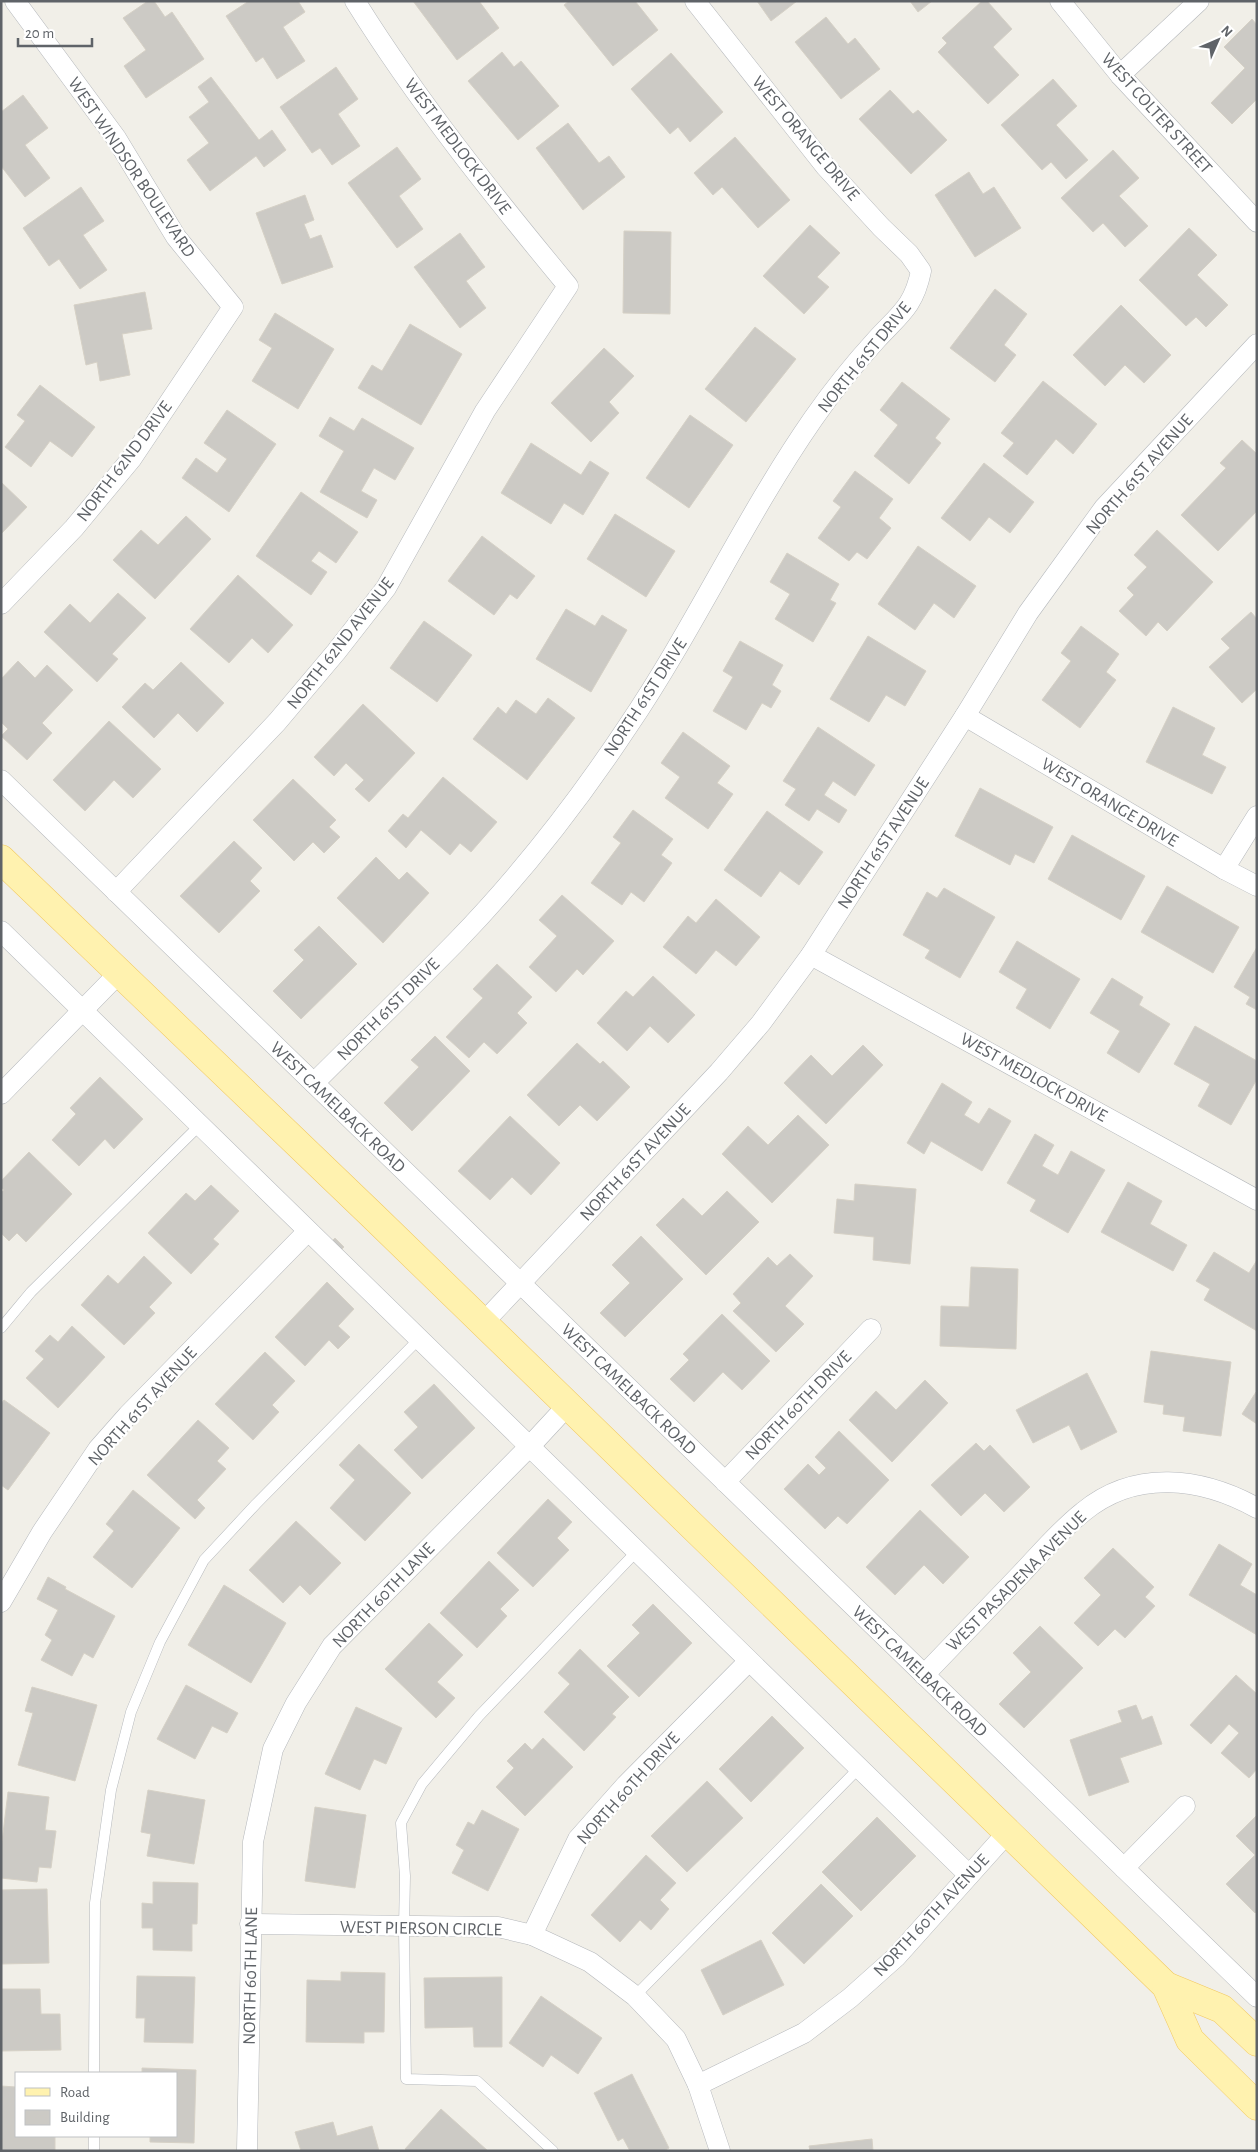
<svg xmlns="http://www.w3.org/2000/svg" width="1258" height="2152" font-family="'Alegreya Sans',sans-serif">
<style>
.building{fill:#cccac5;stroke:#d6d1c6}
.lines{fill:none;stroke-linecap:round;stroke-linejoin:round}
.service-casing{stroke:#b5b8bc;stroke-width:11}
.minor-casing{stroke:#b5b8bc;stroke-width:21}
.primary-casing{stroke:#f2c960;stroke-width:29}
.service{stroke:#fff;stroke-width:10}
.minor{stroke:#fff;stroke-width:20}
.primary{stroke:#fff2af;stroke-width:28}
.labels{text-anchor:middle;stroke-width:4.5;stroke-linejoin:round;paint-order:stroke}
.street-label{font-size:18px;fill:#5f6368;stroke:#fff}
</style>
<rect width="100%" height="100%" fill="#f1efe8"/>
<g class="building">
<polygon points="148,1 154,1 165,17 172,12 204,59 146,98 124,66 146,50 123,18"/>
<polygon points="249,1 298,1 305,12 283,27 305,61 277,79 263,57 256,62 226,16"/>
<polygon points="413,1 479,1 499,28 457,60"/>
<polygon points="569,1 635,1 658,30 613,66 564,5"/>
<polygon points="757,1 797,1 771,21"/>
<polygon points="910,1 932,1 918,12"/>
<polygon points="982,1 987,1 1012,29 993,47 1019,75 988,104 938,52 947,43 942,38"/>
<polygon points="826,17 848,44 855,38 880,69 841,99 795,42"/>
<polygon points="1252,19 1257,25 1257,99 1232,124 1211,103 1245,68 1224,47"/>
<polygon points="502,52 514,67 521,61 559,106 518,140 468,81"/>
<polygon points="671,53 723,112 690,142 678,127 670,134 631,89"/>
<polygon points="336,67 358,99 338,114 360,146 332,165 320,148 312,153 280,107"/>
<polygon points="211,77 259,140 272,130 286,150 264,167 256,156 210,191 187,160 209,143 189,117 209,102 198,87"/>
<polygon points="1053,79 1077,106 1056,125 1088,160 1066,179 1051,162 1042,170 1001,125"/>
<polygon points="890,90 913,114 918,110 947,140 911,174 859,119"/>
<polygon points="23,95 48,128 25,145 50,178 25,197 1,166 1,112"/>
<polygon points="568,123 599,163 609,156 625,177 583,210 536,148"/>
<polygon points="735,137 790,200 758,228 722,187 713,195 694,173"/>
<polygon points="397,147 421,179 399,196 423,229 397,248 348,183"/>
<polygon points="1113,150 1139,178 1119,196 1148,226 1125,247 1103,223 1093,232 1061,198"/>
<polygon points="969,172 983,194 994,187 1021,228 975,257 935,195"/>
<polygon points="81,187 104,221 83,235 107,270 80,289 59,259 49,266 23,228"/>
<polygon points="305,195 314,220 304,224 310,239 321,235 333,267 282,284 256,213"/>
<polygon points="810,225 840,253 817,277 829,287 804,314 763,276"/>
<polygon points="1189,228 1217,255 1197,275 1228,305 1206,327 1196,317 1186,326 1139,280"/>
<polygon points="624,231 671,232 670,314 623,313"/>
<polygon points="460,233 485,267 466,281 486,308 460,328 414,267"/>
<polygon points="995,289 1027,314 1004,345 1016,355 995,382 950,348"/>
<polygon points="145,292 152,329 122,334 130,375 100,381 97,362 86,365 74,305"/>
<polygon points="1121,305 1171,355 1144,383 1125,365 1105,386 1073,355"/>
<polygon points="275,313 334,349 298,409 252,381 272,348 259,340"/>
<polygon points="410,324 462,354 421,425 358,388 372,365 382,371"/>
<polygon points="755,327 796,359 746,422 705,389"/>
<polygon points="604,348 634,376 609,402 619,413 591,442 551,403"/>
<polygon points="1043,381 1097,424 1073,454 1056,439 1027,475 1003,456 1014,443 1001,433"/>
<polygon points="902,382 950,419 935,438 941,443 909,484 874,456 898,425 880,410"/>
<polygon points="40,385 95,427 72,457 50,441 31,467 5,447 25,421 17,415"/>
<polygon points="227,410 276,444 229,512 182,478 196,458 217,473 227,459 204,443"/>
<polygon points="690,415 733,445 689,508 646,478"/>
<polygon points="330,417 354,431 362,418 414,448 395,480 374,468 361,491 377,500 367,518 320,492 344,451 319,436"/>
<polygon points="1242,440 1257,454 1257,511 1218,551 1181,515 1226,468 1220,463"/>
<polygon points="531,443 581,475 590,461 609,473 583,515 564,503 551,524 501,493"/>
<polygon points="984,463 1034,502 1010,533 989,517 970,541 941,518"/>
<polygon points="855,471 893,499 879,518 891,528 867,559 857,552 849,561 818,538 841,507 833,501"/>
<polygon points="1,482 27,507 1,534"/>
<polygon points="301,492 358,532 336,563 319,551 311,561 327,572 311,595 256,556"/>
<polygon points="615,514 675,551 646,597 587,559"/>
<polygon points="186,516 211,539 155,599 113,560 141,530 158,545"/>
<polygon points="1157,530 1213,582 1167,631 1158,622 1146,636 1119,611 1134,595 1127,588 1147,567 1134,555"/>
<polygon points="482,536 535,576 517,599 510,594 494,615 448,581"/>
<polygon points="918,546 976,586 954,618 934,603 915,630 878,604"/>
<polygon points="787,553 839,584 830,600 836,603 813,642 775,619 790,594 770,582"/>
<polygon points="238,575 293,625 268,653 252,638 229,663 190,629"/>
<polygon points="118,593 146,618 112,654 118,659 97,682 44,632 70,604 90,623"/>
<polygon points="566,609 595,626 602,615 627,630 591,692 536,659"/>
<polygon points="1251,612 1257,619 1257,689 1242,703 1209,667 1230,648 1221,639"/>
<polygon points="424,621 472,655 437,702 390,668"/>
<polygon points="1081,626 1119,654 1106,672 1116,680 1080,728 1042,700 1071,661 1061,653"/>
<polygon points="868,636 926,671 905,706 886,695 869,722 830,699"/>
<polygon points="740,641 783,665 772,685 781,691 771,708 762,703 746,730 713,711 733,677 723,671"/>
<polygon points="18,661 35,678 47,665 73,690 42,723 52,733 27,760 1,736 8,729 1,722 1,679"/>
<polygon points="181,662 224,703 197,732 178,713 154,738 122,707 145,683 153,690"/>
<polygon points="548,698 575,718 527,780 473,739 498,707 506,714 516,700 536,714"/>
<polygon points="363,704 415,753 369,802 355,789 364,780 346,763 334,776 314,757"/>
<polygon points="1173,707 1215,728 1202,755 1226,767 1212,794 1146,762"/>
<polygon points="109,721 161,769 133,798 114,780 85,811 53,780"/>
<polygon points="818,727 875,765 855,796 833,781 824,795 847,810 839,823 817,809 809,821 785,805 796,789 783,781"/>
<polygon points="683,732 730,766 717,783 733,794 708,829 665,798 680,777 661,763"/>
<polygon points="443,777 497,822 471,852 460,843 450,855 421,830 406,848 388,831 403,814 408,818"/>
<polygon points="293,779 336,820 329,827 340,837 324,853 313,842 294,861 253,820"/>
<polygon points="980,788 1053,827 1034,863 1015,854 1010,865 955,836"/>
<polygon points="633,810 673,839 661,855 672,863 644,902 631,892 622,905 591,883 621,843 613,837"/>
<polygon points="767,811 823,852 799,885 780,871 761,897 724,870"/>
<polygon points="1072,835 1145,876 1121,920 1048,879"/>
<polygon points="234,841 262,868 250,881 260,891 219,933 180,896"/>
<polygon points="376,857 399,880 407,872 429,893 383,943 337,898"/>
<polygon points="1167,886 1239,927 1213,973 1141,932"/>
<polygon points="944,888 995,917 960,978 925,958 930,950 903,935 927,892 937,898"/>
<polygon points="562,895 614,941 583,975 577,969 556,992 529,967 557,936 539,920"/>
<polygon points="716,899 760,937 736,966 716,950 696,974 663,947 688,916 696,923"/>
<polygon points="319,926 357,964 301,1019 273,991 304,960 294,950"/>
<polygon points="1017,941 1080,979 1050,1029 1016,1008 1027,989 999,972"/>
<polygon points="1257,947 1257,1010 1246,1004 1250,997 1234,987"/>
<polygon points="497,964 532,997 517,1013 527,1023 497,1054 484,1042 469,1058 446,1037 483,998 473,989"/>
<polygon points="653,976 695,1015 668,1043 650,1026 627,1051 597,1023 626,991 633,997"/>
<polygon points="1112,978 1143,997 1139,1005 1170,1024 1139,1073 1107,1053 1120,1031 1090,1013"/>
<polygon points="1195,1026 1257,1061 1257,1079 1231,1125 1198,1106 1210,1084 1174,1064"/>
<polygon points="435,1036 470,1071 412,1131 384,1103 419,1067 411,1060"/>
<polygon points="577,1043 600,1064 603,1061 630,1087 597,1121 580,1105 559,1126 527,1095"/>
<polygon points="863,1045 883,1065 826,1124 784,1083 811,1055 832,1076"/>
<polygon points="100,1077 143,1119 114,1149 105,1139 79,1166 52,1140 76,1114 70,1108"/>
<polygon points="942,1083 972,1102 964,1115 979,1124 989,1108 1011,1121 982,1171 931,1141 924,1154 907,1143"/>
<polygon points="798,1115 829,1145 772,1203 722,1154 748,1126 768,1145"/>
<polygon points="510,1116 560,1163 531,1195 512,1177 490,1200 458,1171"/>
<polygon points="1035,1134 1054,1145 1042,1166 1058,1175 1071,1151 1105,1170 1068,1233 1030,1211 1036,1200 1007,1183"/>
<polygon points="29,1152 72,1194 26,1242 17,1233 9,1241 1,1233 1,1193 4,1190 1,1187 1,1181"/>
<polygon points="1128,1182 1162,1201 1150,1224 1187,1245 1173,1271 1101,1232"/>
<polygon points="855,1184 916,1189 910,1264 873,1260 874,1237 834,1233 837,1199 854,1201"/>
<polygon points="211,1185 239,1211 213,1239 219,1244 191,1274 148,1233 186,1193 195,1201"/>
<polygon points="727,1191 759,1222 706,1275 656,1225 683,1198 702,1216"/>
<polygon points="641,1236 683,1279 625,1337 600,1313 630,1283 612,1265"/>
<polygon points="335,1238 344,1247 341,1250 332,1241"/>
<polygon points="1214,1252 1249,1273 1257,1260 1257,1331 1204,1300 1210,1289 1196,1281"/>
<polygon points="790,1254 813,1276 785,1306 804,1324 776,1352 733,1311 741,1303 733,1294 768,1257 777,1266"/>
<polygon points="144,1256 172,1283 149,1307 155,1313 124,1345 81,1305 108,1275 118,1284"/>
<polygon points="971,1267 1018,1269 1016,1349 940,1346 941,1306 969,1307"/>
<polygon points="327,1282 354,1309 338,1326 350,1337 338,1349 329,1340 305,1366 275,1337"/>
<polygon points="722,1314 770,1361 742,1390 723,1372 694,1402 670,1379 689,1360 683,1354"/>
<polygon points="72,1326 105,1357 58,1408 26,1378 44,1359 35,1351 50,1335 58,1342"/>
<polygon points="1151,1351 1231,1362 1221,1436 1183,1431 1185,1417 1163,1414 1164,1405 1144,1402"/>
<polygon points="265,1352 295,1381 272,1405 279,1412 253,1440 215,1404"/>
<polygon points="1087,1373 1117,1432 1081,1450 1069,1425 1033,1443 1016,1410"/>
<polygon points="925,1380 948,1403 892,1462 849,1420 876,1391 896,1410"/>
<polygon points="434,1384 475,1428 422,1479 394,1450 418,1427 404,1412"/>
<polygon points="1256,1392 1257,1393 1257,1424 1242,1414"/>
<polygon points="4,1400 50,1433 8,1490 1,1485 1,1404"/>
<polygon points="198,1420 229,1448 217,1461 226,1469 197,1500 205,1508 195,1519 147,1475"/>
<polygon points="839,1431 889,1480 847,1524 838,1516 825,1529 784,1489 808,1464 819,1475 826,1468 815,1457"/>
<polygon points="976,1443 984,1451 990,1445 1030,1487 1004,1512 985,1493 961,1516 931,1485"/>
<polygon points="359,1444 411,1493 365,1541 330,1508 355,1480 339,1465"/>
<polygon points="133,1490 180,1528 132,1588 93,1557 114,1531 106,1524"/>
<polygon points="548,1499 572,1522 557,1538 569,1550 533,1587 497,1553"/>
<polygon points="920,1510 969,1557 943,1584 924,1565 895,1595 866,1567"/>
<polygon points="296,1521 341,1563 310,1595 300,1585 283,1603 249,1570"/>
<polygon points="1219,1544 1252,1564 1240,1585 1257,1595 1257,1635 1189,1595"/>
<polygon points="1113,1548 1154,1587 1145,1597 1155,1606 1125,1638 1115,1629 1098,1646 1074,1623 1101,1595 1084,1578"/>
<polygon points="489,1561 519,1590 500,1609 507,1616 477,1648 440,1613"/>
<polygon points="48,1577 66,1587 65,1589 115,1616 93,1658 84,1653 72,1676 41,1660 52,1640 45,1635 58,1610 37,1599"/>
<polygon points="224,1585 286,1623 251,1683 188,1645"/>
<polygon points="653,1604 692,1643 639,1697 607,1666 640,1633 632,1625"/>
<polygon points="429,1623 463,1655 437,1682 455,1698 436,1718 385,1669"/>
<polygon points="1040,1626 1083,1668 1024,1728 999,1704 1031,1672 1013,1653"/>
<polygon points="580,1649 629,1697 612,1714 616,1717 584,1751 544,1712 570,1684 558,1673"/>
<polygon points="1236,1675 1257,1694 1257,1769 1249,1778 1221,1753 1239,1733 1229,1724 1211,1744 1190,1725"/>
<polygon points="186,1685 238,1713 227,1733 212,1726 195,1759 157,1739"/>
<polygon points="32,1687 97,1705 75,1781 18,1765 33,1713 25,1711"/>
<polygon points="1136,1705 1142,1720 1152,1716 1162,1744 1120,1758 1129,1782 1089,1796 1070,1740 1122,1722 1118,1711"/>
<polygon points="356,1707 402,1728 386,1764 374,1759 360,1790 325,1774"/>
<polygon points="772,1716 804,1748 751,1802 719,1769"/>
<polygon points="543,1738 573,1767 525,1816 496,1787 514,1768 507,1761 525,1743 532,1750"/>
<polygon points="707,1781 743,1818 687,1872 651,1836"/>
<polygon points="148,1790 205,1800 194,1864 147,1856 151,1834 141,1832"/>
<polygon points="8,1792 49,1797 45,1830 56,1831 51,1868 39,1867 37,1882 1,1878 1,1850"/>
<polygon points="315,1807 366,1815 355,1888 305,1881"/>
<polygon points="482,1810 519,1829 488,1891 452,1873 464,1850 456,1845 468,1822 474,1825"/>
<polygon points="1257,1815 1257,1911 1255,1913 1226,1884 1255,1855 1236,1836"/>
<polygon points="877,1817 916,1856 861,1911 822,1872"/>
<polygon points="646,1855 676,1883 660,1900 669,1909 651,1930 640,1920 620,1942 591,1915"/>
<polygon points="153,1882 198,1883 197,1924 192,1924 192,1951 153,1950 153,1928 142,1928 142,1903 153,1904"/>
<polygon points="821,1884 853,1916 804,1964 772,1933"/>
<polygon points="47,1889 49,1963 1,1964 1,1890"/>
<polygon points="761,1940 784,1985 723,2015 701,1970"/>
<polygon points="341,1972 385,1973 384,2032 364,2032 364,2043 306,2042 307,1980 341,1981"/>
<polygon points="137,1976 195,1977 193,2043 144,2042 145,2018 136,2018"/>
<polygon points="502,1977 502,2047 474,2047 473,2027 425,2028 424,1978"/>
<polygon points="1,1989 40,1989 41,2014 60,2014 61,2050 1,2051"/>
<polygon points="541,1996 602,2038 578,2074 551,2055 543,2067 509,2043"/>
<polygon points="142,2068 196,2070 194,2143 150,2142 150,2136 176,2136 176,2073 142,2073"/>
<polygon points="632,2074 669,2148 664,2151 630,2151 623,2138 618,2141 594,2093"/>
<polygon points="1,2086 16,2087 16,2136 55,2136 55,2151 1,2151"/>
<polygon points="441,2109 488,2151 407,2151 405,2149"/>
<polygon points="333,2122 337,2136 372,2126 379,2151 301,2151 295,2132"/>
<polygon points="872,2139 873,2151 810,2151 809,2146"/>
</g>
<g class="lines">
<g class="service-casing">
<g id="service">
<polyline points="1,1328 31,1292 200,1125"/>
<polyline points="635,1996 859,1768"/>
<polyline points="94,2073 95,1903 111,1790 131,1712 160,1642 204,1560 256,1504 419,1339"/>
<polyline points="94,2151 94,2136"/>
<polyline points="553,2151 477,2081 406,2079 404,1927 405,1876 401,1823 422,1784 479,1716 637,1551"/>
</g>
</g>
<g class="minor-casing">
<g id="minor">
<polyline points="1060,1 1120,75 1257,222"/>
<polyline points="1120,75 1199,1"/>
<polyline points="1,604 74,528 132,458 233,307 176,237 116,138 15,1"/>
<polyline points="965,716 1224,869 1257,886"/>
<polyline points="1,780 1257,1997"/>
<polyline points="1224,869 1257,816"/>
<path d="M116,892L277,722L336,652L386,588L485,411L568,286C492,194 418,102 355,1"/>
<polyline points="1,931 969,1875"/>
<polyline points="811,955 1257,1200"/>
<path d="M314,1083C361,1036 409,990 456,942C520,876 577,803 628,726C695,627 745,517 813,419C831,393 856,362 877,339C900,314 914,306 921,271L909,254L881,227L826,167L695,1"/>
<polyline points="1,1094 119,973"/>
<polyline points="483,1323 719,1072 761,1023 811,955 965,716 1028,613 1104,508 1257,344"/>
<polyline points="725,1482 871,1329"/>
<polyline points="1,1602 42,1532 98,1449 128,1415 308,1231"/>
<path d="M924,1675C957,1641 989,1607 1021,1574C1041,1553 1060,1530 1083,1512C1135,1469 1201,1477 1257,1508"/>
<polyline points="1124,1868 1185,1806"/>
<polyline points="250,1924 498,1927 532,1935 590,1962 635,1996 676,2039 698,2085 720,2151"/>
<polyline points="532,1935 578,1839 626,1785 749,1661"/>
<polyline points="698,2085 804,2033 850,1998 896,1957 1007,1833"/>
<polyline points="247,2151 253,1842 273,1749 296,1703 332,1646 530,1446 568,1405"/>
</g>
</g>
<g class="primary-casing">
<g id="primary">
<polyline points="1,859 373,1216 1166,1986 1190,2040 1257,2106"/>
<polyline points="1166,1986 1222,2009 1257,2042"/>
</g>
</g>
<use href="#service" class="service"/>
<use href="#minor" class="minor"/>
<use href="#primary" class="primary"/>
</g>
<g class="labels">
<g class="street-label">
<text transform="translate(1157 113) rotate(48)" y="6">WEST COLTER STREET</text>
<text transform="translate(806 138) rotate(50)" y="6">WEST ORANGE DRIVE</text>
<text transform="translate(458 146) rotate(53)" y="6">WEST MEDLOCK DRIVE</text>
<text transform="translate(132 167) rotate(56)" y="6">WEST WINDSOR BOULEVARD</text>
<text transform="translate(864 357) rotate(-51)" y="6">NORTH 61ST DRIVE</text>
<text transform="translate(124 461) rotate(-53)" y="6">NORTH 62ND DRIVE</text>
<text transform="translate(1139 474) rotate(-49)" y="6">NORTH 61ST AVENUE</text>
<text transform="translate(340 643) rotate(-52)" y="6">NORTH 62ND AVENUE</text>
<text transform="translate(645 697) rotate(-57)" y="6">NORTH 61ST DRIVE</text>
<text transform="translate(1110 802) rotate(31)" y="6">WEST ORANGE DRIVE</text>
<text transform="translate(883 843) rotate(-57)" y="6">NORTH 61ST AVENUE</text>
<text transform="translate(388 1009) rotate(-45)" y="6">NORTH 61ST DRIVE</text>
<text transform="translate(1034 1077) rotate(29)" y="6">WEST MEDLOCK DRIVE</text>
<text transform="translate(338 1107) rotate(44)" y="6">WEST CAMELBACK ROAD</text>
<text transform="translate(635 1162) rotate(-47)" y="6">NORTH 61ST AVENUE</text>
<text transform="translate(629 1389) rotate(44)" y="6">WEST CAMELBACK ROAD</text>
<text transform="translate(798 1405) rotate(-46)" y="6">NORTH 60TH DRIVE</text>
<text transform="translate(142 1406) rotate(-48)" y="6">NORTH 61ST AVENUE</text>
<text transform="translate(1016 1581) rotate(-45)" y="6">WEST PASADENA AVENUE</text>
<text transform="translate(383 1595) rotate(-46)" y="6">NORTH 60TH LANE</text>
<text transform="translate(920 1671) rotate(44)" y="6">WEST CAMELBACK ROAD</text>
<text transform="translate(628 1788) rotate(-48)" y="6">NORTH 60TH DRIVE</text>
<text transform="translate(931 1915) rotate(-47)" y="6">NORTH 60TH AVENUE</text>
<text transform="translate(421 1928) rotate(1)" y="6">WEST PIERSON CIRCLE</text>
<text transform="translate(250 1976) rotate(-89)" y="6">NORTH 60TH LANE</text>
</g>
</g>
<rect width="1258" height="2152" fill="none" stroke="#5f6368" stroke-width="5"/>
<rect x="15" y="2072" width="162" height="65" fill="#ffffff" stroke="#bfc1c3"/>
<rect x="25" y="2088" width="25" height="8" fill="#fff2af" stroke="#bfc1c3"/>
<text x="60" y="2097" font-size="15" fill="#5f6368">Road</text>
<rect x="25" y="2110" width="25" height="15" fill="#cccac5" stroke="#bfc1c3"/>
<text x="60" y="2122" font-size="15" fill="#5f6368">Building</text>
<g transform="translate(1218 40) rotate(45)" stroke="#ffffff" stroke-width="4" paint-order="stroke">
<path d="M0-4L9 19L0 12L-9 19Z" fill="#5f6368"/>
<text y="-8" font-size="14" font-weight="bold" text-anchor="middle" fill="#5f6368">N</text>
</g>
<path d="M18 38v8h74v-8" fill="none" stroke="#5f6368" stroke-width="2.5"/>
<text x="25" y="38" font-size="15" fill="#5f6368" stroke="#ffffff" stroke-width="4" paint-order="stroke">20 m</text>
</svg>
